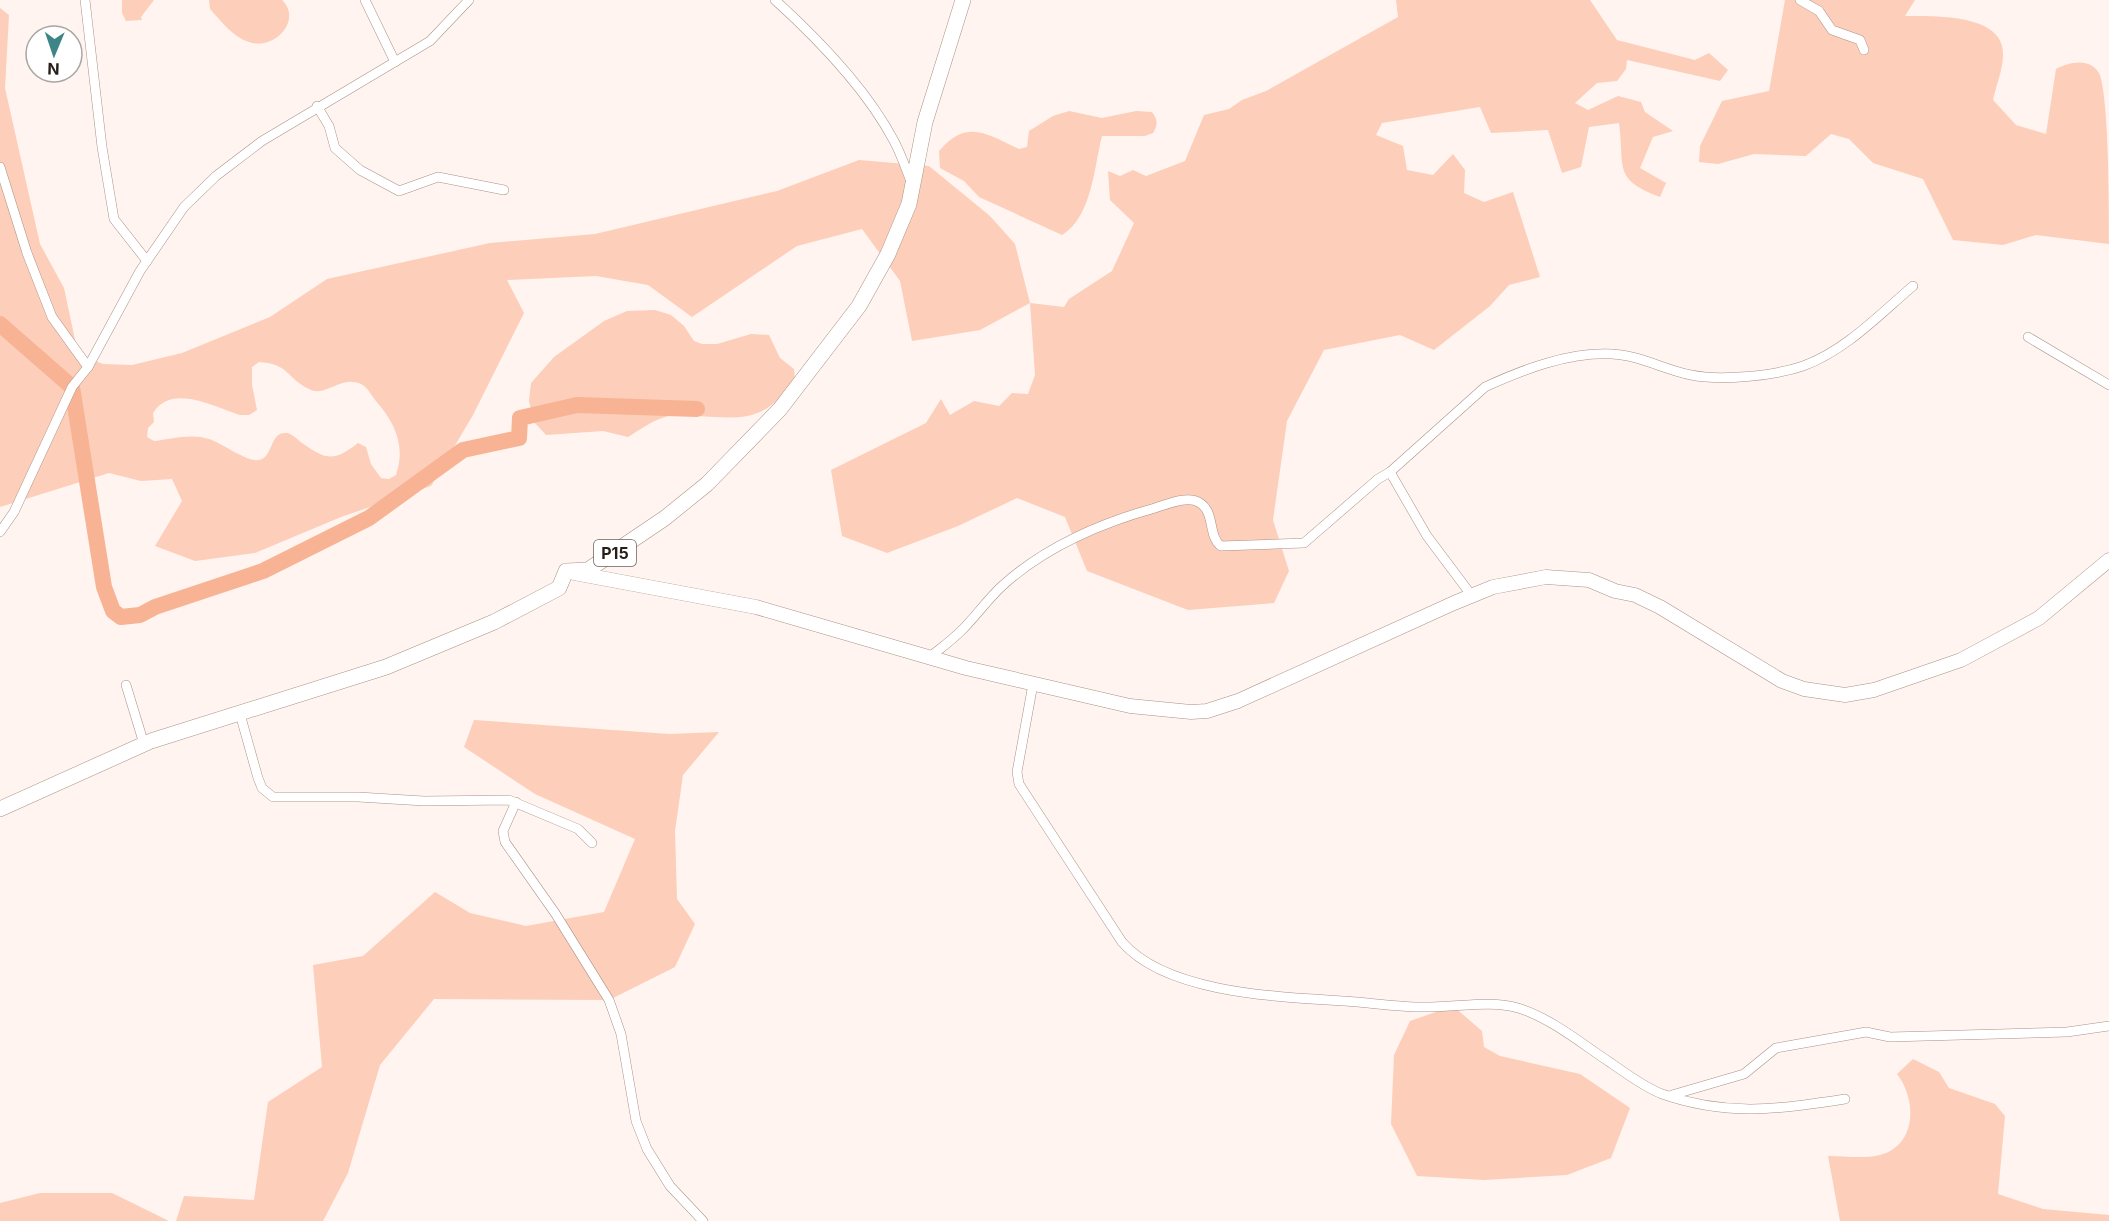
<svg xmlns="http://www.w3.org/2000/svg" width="2109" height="1221" font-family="Inter,sans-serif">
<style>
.green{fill:#fdceb9;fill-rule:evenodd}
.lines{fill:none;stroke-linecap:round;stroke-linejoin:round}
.river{stroke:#f7b394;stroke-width:16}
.street-casing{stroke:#aa9287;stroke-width:10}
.secondary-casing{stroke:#aa9287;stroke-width:15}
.primary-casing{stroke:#aa9287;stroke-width:16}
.street{stroke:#fff;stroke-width:9}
.secondary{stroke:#fff;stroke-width:14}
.primary{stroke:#fff;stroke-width:15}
.labels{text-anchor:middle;stroke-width:6;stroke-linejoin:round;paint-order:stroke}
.shield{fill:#fff;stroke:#68625e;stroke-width:1.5}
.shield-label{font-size:16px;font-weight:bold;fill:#271e19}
</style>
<rect width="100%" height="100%" fill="#fff4ef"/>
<g class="green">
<polygon points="122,0 154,0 141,17 142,20 126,21 122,13"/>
<path d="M209,0H282C303,20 274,51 249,42C233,37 221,21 210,9Z"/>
<path d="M1396,0H1590L1617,40L1695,60L1709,53L1728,70L1720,81L1627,60L1626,69L1617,81L1597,83L1575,103L1588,110L1618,96L1641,102L1645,112L1673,131L1653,137L1640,168L1666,183L1660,197C1612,179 1625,167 1619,123L1589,127L1581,167L1562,173L1548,130L1491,133L1480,107L1382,123L1376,135L1403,146L1407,170L1433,175L1453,154L1465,170L1464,193L1484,202L1513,192L1540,277L1509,285L1490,306L1434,350L1400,335L1324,350L1287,421L1273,520L1289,571L1274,603L1188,610L1087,571L1065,517L1017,498L958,526L887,553L842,536L831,470L926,423L941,399L950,415L974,401L999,406L1012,393L1028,394L1035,375L1030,303L980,330L912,341L900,281L862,229L797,246L692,317L648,285L596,276L507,280L524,313L473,415L431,486L341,517L255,553L195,561L155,546L182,501L172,479L141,481L109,473L0,507V8L9,15L5,88L40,244L64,288L78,354L103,364L132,365L182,353L270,317L327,279L490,243L595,234L777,191L859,160L929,166L990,216L1015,244L1030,303L1064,307L1069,299L1112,271L1134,223L1110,200L1108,171L1120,176L1133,170L1146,176L1185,161L1204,115L1229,109L1242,100L1266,91L1398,17ZM259,362C290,364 286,378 309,389C324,397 337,380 353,382C366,383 369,392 376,401C395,423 406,446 396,475L389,479L381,478L371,464L366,447L358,443C334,462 326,460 302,443C297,439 292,434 287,433C269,431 274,457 259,460C246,462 222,443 209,439C192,433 171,439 154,441L147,437L148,428L154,422L153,413C172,383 214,407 240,415H249L257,410L252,385V367Z"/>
<path d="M1785,0H1915L1905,16C1932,16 2005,13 2003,55C2003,69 1996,86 1993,100L2016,125L2046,134L2056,69C2070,62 2091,57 2100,75C2109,104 2109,207 2109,244L2036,235L2003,245L1953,240L1923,179L1873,163L1849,139L1831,134L1806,156L1754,154L1718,164L1699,162L1700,146L1722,101L1769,91Z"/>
<path d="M1069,111L1102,118L1136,111L1152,112C1158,120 1158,125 1153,133L1145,136H1102C1094,167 1092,217 1062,235L979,197L964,181L940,168L939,151C967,118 987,134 1019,149L1027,147L1029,131L1053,116Z"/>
<path d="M655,310L671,315L684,326L694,341L702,344H717L751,334L769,335L780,358L794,369L795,380C765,421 745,419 697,416C688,416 678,414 669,416C654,419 641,429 628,437L603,431L546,435L534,422L529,401L531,383L554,357L604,321L627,311Z"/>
<polygon points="474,720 669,734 719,732 683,775 675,831 677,899 695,924 675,967 609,1000 434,999 380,1065 348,1173 323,1221 176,1221 184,1196 254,1200 268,1102 322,1067 313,965 363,956 435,892 470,913 526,926 604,912 635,839 535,794 464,747"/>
<polygon points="1453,1006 1482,1031 1484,1047 1500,1056 1580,1074 1630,1108 1611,1158 1567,1175 1484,1180 1417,1176 1391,1124 1394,1055 1410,1021"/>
<path d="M1913,1059L1939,1072L1949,1088L1995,1104L2005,1116L1998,1194L2043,1209L2109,1215V1221H1840L1828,1156C1844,1156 1864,1159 1880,1155C1917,1145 1917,1100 1897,1074Z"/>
<polygon points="40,1193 112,1193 169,1221 0,1221 0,1203"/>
</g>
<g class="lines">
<polyline class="river" points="0,324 72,387 104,587 113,611 121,617 140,615 155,607 263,571 369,518 463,450 519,438 520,418 577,405 697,409"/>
<g class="street-casing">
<g id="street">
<polyline points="85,0 102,147 114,219 147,261"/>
<polyline points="365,0 395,62"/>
<path d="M775,0C818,39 867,90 894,141C901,154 906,169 912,184"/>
<polyline points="1800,0 1819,11 1832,30 1860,40 1864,50"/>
<polyline points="317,106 329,126 335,148 360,170 399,191 438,177 504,190"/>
<polyline points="0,167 27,253 52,317 88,367"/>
<polyline points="2028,337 2109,385"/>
<polyline points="1390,472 1427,536 1472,596"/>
<polyline points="0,532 14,512 72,387 88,367 140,271 184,207 216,176 262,141 430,41 469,0"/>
<path d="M930,657C941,648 952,640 962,630C976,616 987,600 1002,586C1044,548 1101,523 1155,508C1168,504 1188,495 1200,503C1215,512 1208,537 1221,546L1304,543L1378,479L1390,472L1485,387C1524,369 1569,352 1612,354C1639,355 1665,370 1691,375C1721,381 1774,376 1803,366C1845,351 1880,314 1913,286"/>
<path d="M1033,684L1017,772L1019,784L1122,942C1167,994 1281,997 1345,1001C1374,1003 1403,1008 1431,1007C1459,1007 1491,1000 1518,1008C1551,1018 1582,1044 1611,1063C1627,1074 1644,1087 1662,1094C1728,1117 1778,1109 1845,1099"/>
<polyline points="126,685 144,744"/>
<polyline points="240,714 258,778 262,788 273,797 358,797 424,801 509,800 578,829 592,843"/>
<polyline points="516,802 503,831 505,842 555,913 609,1000 621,1034 636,1121 647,1149 670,1186 703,1221"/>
<polyline points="1672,1095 1744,1074 1776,1048 1855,1034 1866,1032 1890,1037 2067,1032 2109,1026"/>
</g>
</g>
<g class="secondary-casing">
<polyline id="secondary" points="574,573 756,607 966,668 1130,706 1191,712 1207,711 1238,701 1454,603 1493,587 1546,577 1589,580 1615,591 1635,595 1660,607 1782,681 1804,689 1845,695 1874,690 1961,660 2039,618 2109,560"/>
</g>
<g class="primary-casing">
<polyline id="primary" points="0,809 151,741 386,667 494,622 559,588 566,571 588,570 665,518 707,484 780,409 859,306 888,254 909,204 925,122 963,0"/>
</g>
<use href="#street" class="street"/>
<use href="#secondary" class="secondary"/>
<use href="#primary" class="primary"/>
</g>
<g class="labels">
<rect class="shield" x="594" y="540" width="42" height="26" rx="4.5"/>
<g class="shield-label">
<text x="615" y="559">P15</text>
</g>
</g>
<g transform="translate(54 54) rotate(182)"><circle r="28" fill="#ffffff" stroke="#a9a5a3" stroke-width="1.5"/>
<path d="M0-4.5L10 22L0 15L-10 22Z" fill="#3d8586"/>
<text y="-9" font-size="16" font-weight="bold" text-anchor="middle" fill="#271e19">N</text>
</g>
</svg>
